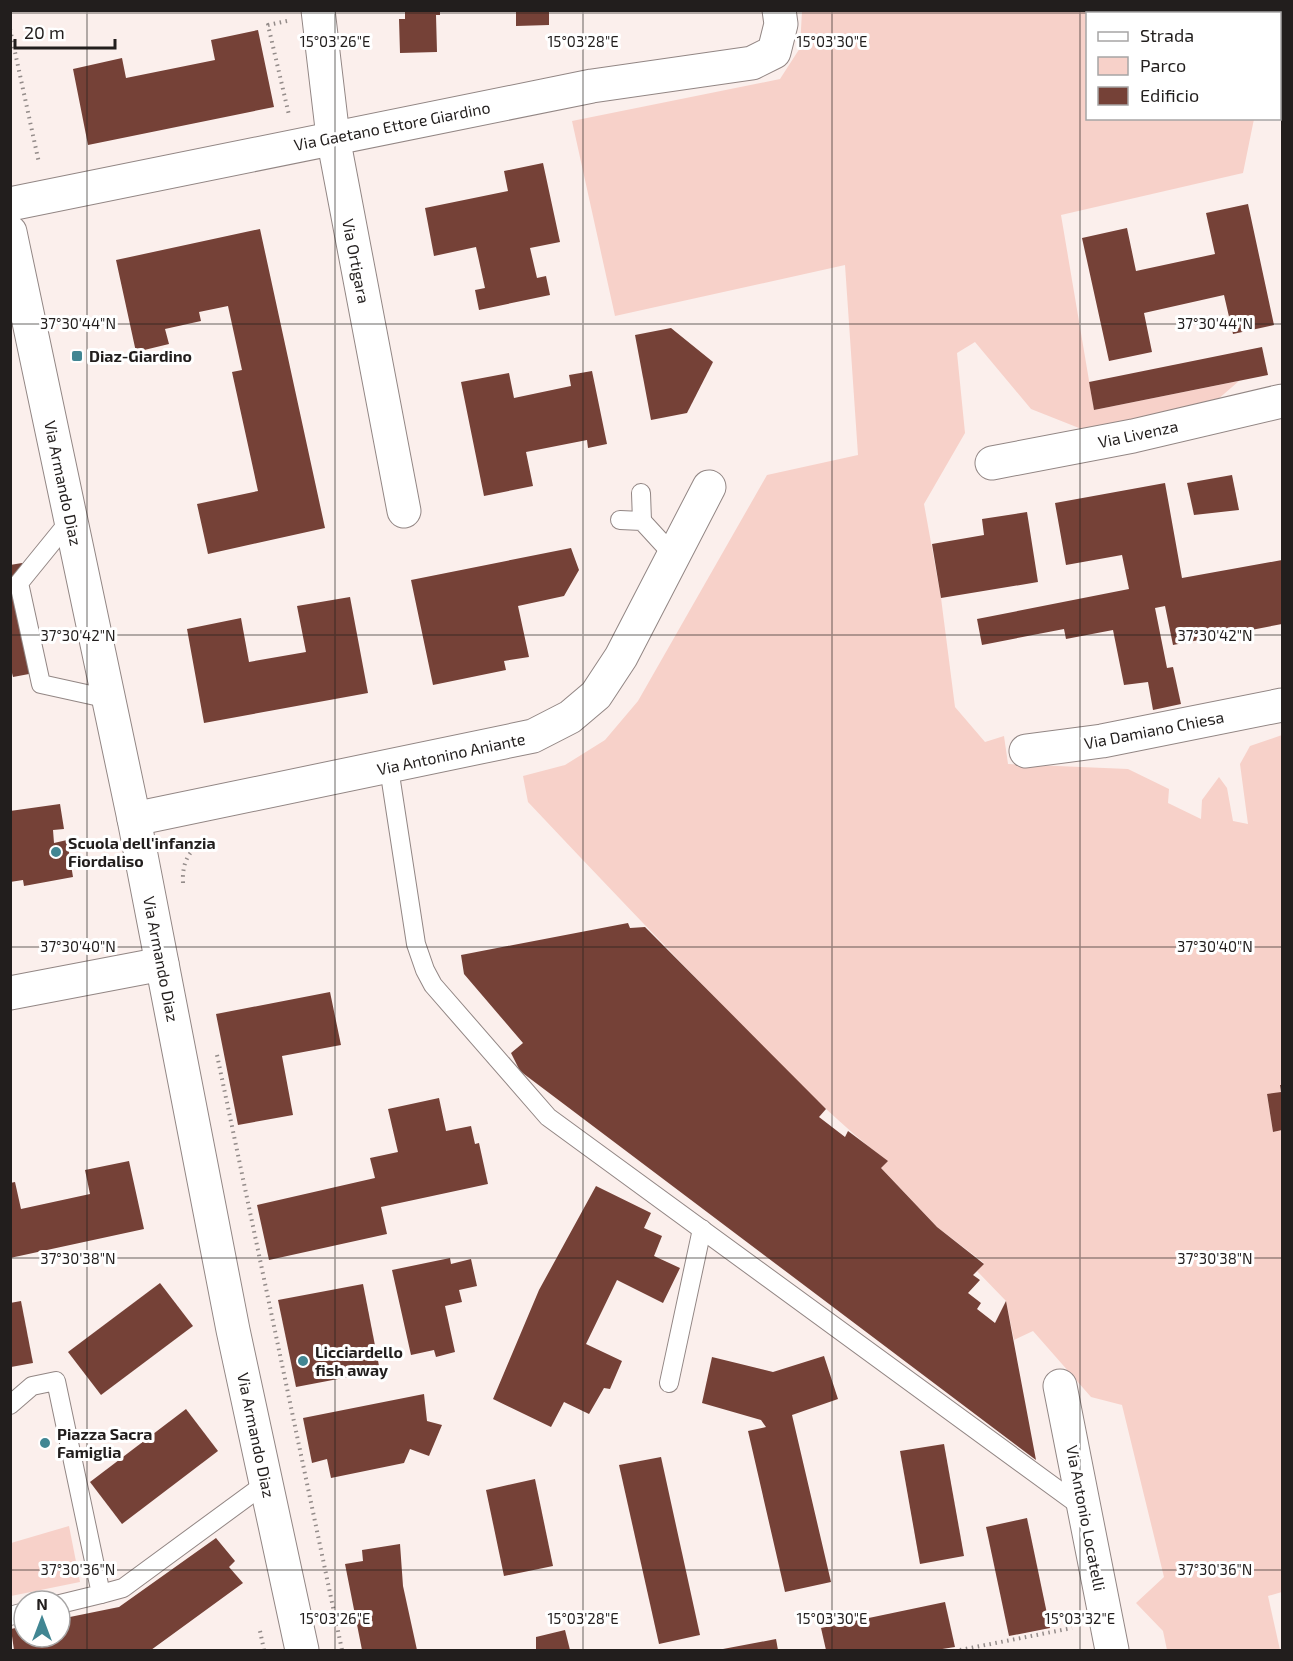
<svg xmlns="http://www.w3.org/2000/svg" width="1293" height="1661" font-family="'Exo 2',sans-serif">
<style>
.green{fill:#f7d1c9}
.building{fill:#754137}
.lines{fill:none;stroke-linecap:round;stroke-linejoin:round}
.service-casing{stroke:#928684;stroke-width:20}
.minor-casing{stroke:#928684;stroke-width:35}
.secondary-casing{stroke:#928684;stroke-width:35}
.path{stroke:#938b89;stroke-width:4;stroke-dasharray:1.5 4.5;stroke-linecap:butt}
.service{stroke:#fff;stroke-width:18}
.minor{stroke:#fff;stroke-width:33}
.secondary{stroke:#fff;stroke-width:33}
.ticks{fill:none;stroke:#221e1d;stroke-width:1.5;stroke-opacity:0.45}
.poi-dot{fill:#418693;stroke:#fff;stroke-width:2}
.labels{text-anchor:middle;stroke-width:6;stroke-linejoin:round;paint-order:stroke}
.street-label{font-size:16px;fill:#221e1d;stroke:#fff}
.poi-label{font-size:16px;font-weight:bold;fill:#221e1d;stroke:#fff;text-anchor:start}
.ticks-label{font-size:15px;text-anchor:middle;fill:#221e1d;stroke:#fff;stroke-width:6;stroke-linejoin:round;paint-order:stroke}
</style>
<rect width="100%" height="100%" fill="#fbefec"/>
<g class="green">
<path d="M802,11H1240L1241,13L1088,14V118L1254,119L1243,173L1061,215L1094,410L1239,381L1217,400L1106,428H1079L1031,409L975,342L957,353L965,433L924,504L941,598L955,707L985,742L1004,736L1008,764L1128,769L1169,789L1168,803L1201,819L1202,800L1219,777L1227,788L1233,821L1248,824L1240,764L1250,746L1282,735V1085L1280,1086L1281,1092L1267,1095L1273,1132L1282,1130V1592L1268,1596L1280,1650H1167L1163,1631L1136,1603L1164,1577L1122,1405L1091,1397L1033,1331L1014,1340L1006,1301L977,1271L984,1263L937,1227L881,1168L887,1161C832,1119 785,1069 737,1020C666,948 597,875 528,802L523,776L565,765L605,740L638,701L767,475L858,455L845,265L615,316L572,121L780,79L800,48Z"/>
<polygon points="69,1526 80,1582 11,1596 11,1543"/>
</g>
<g class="building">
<polygon points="405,10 440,10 440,15 436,15 437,52 400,53 399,19 405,19"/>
<polygon points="516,10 549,10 549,25 516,26"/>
<polygon points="258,30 274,107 88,145 73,69 122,58 126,78 215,60 211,40"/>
<polygon points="543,163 560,242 530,248 537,278 546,276 550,295 479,310 475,290 485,288 476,247 434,256 425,208 508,191 504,171"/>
<polygon points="1248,204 1274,325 1233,334 1224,295 1144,313 1152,352 1109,361 1082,238 1127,228 1136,271 1215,254 1206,213"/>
<polygon points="260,229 325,528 208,554 197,504 258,491 232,372 242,370 228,306 199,312 201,321 165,329 169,344 136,352 116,260"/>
<polygon points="671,328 713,362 687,413 651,420 635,335"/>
<polygon points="1262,347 1268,375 1094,410 1089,382"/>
<polygon points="592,371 607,444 588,448 587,440 526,452 533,486 484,496 461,382 509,373 514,398 571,386 569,375"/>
<polygon points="1232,475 1239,510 1194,515 1187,483"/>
<polygon points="1165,483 1182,578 1282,560 1282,624 1173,645 1165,606 1155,608 1167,668 1173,667 1181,704 1153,710 1148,682 1124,685 1113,630 1066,639 1064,629 982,645 977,619 1129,589 1122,555 1066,565 1055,503"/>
<polygon points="1027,512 1038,582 941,598 932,544 984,535 982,519"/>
<polygon points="571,548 579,570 564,596 518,606 529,657 504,661 506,670 433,685 411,580"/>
<polygon points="22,563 45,671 13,677 10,665 10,565"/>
<polygon points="350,597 368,693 204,723 187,629 241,618 249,662 306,652 297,606"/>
<polygon points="60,804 64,829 53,830 54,843 67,840 73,877 24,886 23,880 10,882 10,811"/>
<polygon points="628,923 630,928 645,927 826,1109 819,1117 845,1137 848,1131 888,1161 881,1168 937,1227 984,1264 973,1275 980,1280 968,1293 981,1303 977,1309 995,1323 1006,1301 1036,1460 520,1071 511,1053 523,1043 464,974 461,955"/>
<polygon points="330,992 341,1045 282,1056 293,1115 238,1125 216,1014"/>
<polygon points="1280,1085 1282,1085 1282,1130 1273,1132 1267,1094 1281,1092"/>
<polygon points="439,1098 446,1131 471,1126 475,1144 479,1143 488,1184 381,1207 387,1234 269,1260 257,1205 375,1178 370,1158 398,1152 388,1109"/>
<polygon points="129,1161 144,1229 10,1258 10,1183 15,1182 21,1209 90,1194 85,1170"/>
<polygon points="596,1186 651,1213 644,1228 662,1236 654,1256 680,1268 663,1303 617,1280 586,1344 622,1361 610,1389 604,1388 589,1414 564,1402 551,1427 493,1399 539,1290"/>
<polygon points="450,1258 451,1264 471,1259 477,1286 459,1290 462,1302 445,1306 455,1352 436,1357 434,1350 411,1355 392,1270"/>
<polygon points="160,1283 193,1326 101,1395 68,1352"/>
<polygon points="363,1284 380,1371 296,1387 278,1300"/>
<polygon points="21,1301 33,1363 11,1367 10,1303"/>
<polygon points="824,1356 838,1399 792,1415 831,1582 785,1592 748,1431 766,1427 761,1420 702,1403 712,1357 773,1372"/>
<polygon points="424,1394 427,1421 442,1425 429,1456 410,1449 404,1463 331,1478 327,1459 312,1463 303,1418"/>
<polygon points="186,1409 218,1451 122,1524 90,1482"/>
<polygon points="944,1444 964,1556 920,1564 900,1451"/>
<polygon points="661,1457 700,1635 659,1644 619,1465"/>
<polygon points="535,1479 553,1566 504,1576 486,1490"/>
<polygon points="1027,1518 1050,1628 1009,1636 986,1527"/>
<polygon points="216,1538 235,1561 229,1567 243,1583 151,1650 14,1650 11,1629 24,1626 24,1637 60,1637 60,1619 119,1607"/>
<polygon points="400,1544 403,1586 417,1650 362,1650 345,1564 363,1561 362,1550"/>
<polygon points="945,1602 955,1647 936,1650 826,1650 821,1628"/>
<polygon points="565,1630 570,1650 536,1650 536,1637"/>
<polygon points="776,1639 778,1650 723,1650 723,1649"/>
</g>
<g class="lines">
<g class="service-casing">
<g id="service">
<polyline points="641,493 642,521"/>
<polyline points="71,519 19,583 41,684 109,699"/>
<polyline points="620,520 642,521 675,557"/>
<polyline points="389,768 416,944 425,970 433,985 548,1117 1083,1508"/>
<polyline points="669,1383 702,1229"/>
<polyline points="10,1405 32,1386 56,1381 101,1594 60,1604"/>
<polyline points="101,1594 123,1588 266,1483"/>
<polyline points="10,1616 24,1612"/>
</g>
</g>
<g class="minor-casing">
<g id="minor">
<polyline points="318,10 333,137 404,511"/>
<polyline points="1266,10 1267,14"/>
<polyline points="1280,81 1282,96"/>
<polyline points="10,204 592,86 752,63 774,52 781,24 779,10"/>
<polyline points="992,463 1133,436 1282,401"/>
<polyline points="1026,751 1102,741 1282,705"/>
<polyline points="134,819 533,736 570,717 596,695 621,657 709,487"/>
<polyline points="10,993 162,964"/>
<polyline points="1060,1386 1112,1650"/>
</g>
</g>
<g class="secondary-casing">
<polyline id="secondary" points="10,232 134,819 233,1330 302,1650"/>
</g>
<g class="path">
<polyline points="287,21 268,25 289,115"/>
<polyline points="10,29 39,163"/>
<path d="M183,883C182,863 188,850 206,840"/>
<polyline points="217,1055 342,1650"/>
<polyline points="260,1631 264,1650"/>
<polyline points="960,1650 1072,1628"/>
</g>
<use href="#service" class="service"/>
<use href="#minor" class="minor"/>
<use href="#secondary" class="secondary"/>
</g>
<path class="ticks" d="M87,10V1650M335,10V1650M583,10V1650M832,10V1650M1080,10V1650M10,13H1282M10,324H1282M10,635H1282M10,947H1282M10,1258H1282M10,1570H1282"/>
<g class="poi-dot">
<rect x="71" y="350" width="12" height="12" rx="3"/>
<circle cx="56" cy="852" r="6"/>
<circle cx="303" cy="1361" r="6"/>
<circle cx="45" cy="1443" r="6"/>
</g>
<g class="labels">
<g class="street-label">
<text transform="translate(392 126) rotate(-11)" y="6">Via Gaetano Ettore Giardino</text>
<text transform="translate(356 261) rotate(79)" y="6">Via Ortigara</text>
<text transform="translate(1138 434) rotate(-12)" y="6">Via Livenza</text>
<text transform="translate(63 483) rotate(78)" y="6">Via Armando Diaz</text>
<text transform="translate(1154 730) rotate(-11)" y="6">Via Damiano Chiesa</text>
<text transform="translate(451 754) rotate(-12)" y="6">Via Antonino Aniante</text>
<text transform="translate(161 959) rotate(79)" y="6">Via Armando Diaz</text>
<text transform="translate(256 1435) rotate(78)" y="6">Via Armando Diaz</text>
<text transform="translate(1086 1518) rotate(79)" y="6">Via Antonio Locatelli</text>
</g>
<g class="poi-label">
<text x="89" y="362">Diaz-Giardino</text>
<text x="68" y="849">Scuola dell'infanzia<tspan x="68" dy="18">Fiordaliso</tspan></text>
<text x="315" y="1358">Licciardello<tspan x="315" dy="18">fish away</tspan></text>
<text x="57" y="1440">Piazza Sacra<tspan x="57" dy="18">Famiglia</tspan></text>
</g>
</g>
<g class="ticks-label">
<text x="335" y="47">15°03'26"E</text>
<text x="583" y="47">15°03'28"E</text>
<text x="832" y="47">15°03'30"E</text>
<text x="78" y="329">37°30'44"N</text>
<text x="1215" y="329">37°30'44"N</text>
<text x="78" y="641">37°30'42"N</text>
<text x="1215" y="641">37°30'42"N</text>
<text x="78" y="952">37°30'40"N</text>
<text x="1215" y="952">37°30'40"N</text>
<text x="78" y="1264">37°30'38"N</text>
<text x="1215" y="1264">37°30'38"N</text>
<text x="78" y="1575">37°30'36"N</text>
<text x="1215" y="1575">37°30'36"N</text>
<text x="335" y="1624">15°03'26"E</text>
<text x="583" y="1624">15°03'28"E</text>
<text x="832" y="1624">15°03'30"E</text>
<text x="1080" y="1624">15°03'32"E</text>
</g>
<rect width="1293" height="1661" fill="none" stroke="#221e1d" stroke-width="24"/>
<rect x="1086" y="12" width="195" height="108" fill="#ffffff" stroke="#a7a5a5" stroke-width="1.5"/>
<rect x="1098" y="32" width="30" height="9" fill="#ffffff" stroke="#a7a5a5" stroke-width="1.5"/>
<text x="1140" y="42" font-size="18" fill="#221e1d">Strada</text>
<rect x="1098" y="57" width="30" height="18" fill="#f7d1c9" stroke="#a7a5a5" stroke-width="1.5"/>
<text x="1140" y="72" font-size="18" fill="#221e1d">Parco</text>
<rect x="1098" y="87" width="30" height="18" fill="#754137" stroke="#a7a5a5" stroke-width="1.5"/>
<text x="1140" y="102" font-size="18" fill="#221e1d">Edificio</text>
<g transform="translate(42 1619)"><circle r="28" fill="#ffffff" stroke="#a7a5a5" stroke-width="1.5"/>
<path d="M0-4.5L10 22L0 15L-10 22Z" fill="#418693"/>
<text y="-9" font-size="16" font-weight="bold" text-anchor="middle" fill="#221e1d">N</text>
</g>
<path d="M15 39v9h100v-9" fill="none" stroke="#221e1d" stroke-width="3"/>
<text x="24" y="39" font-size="18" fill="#221e1d" stroke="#ffffff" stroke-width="4.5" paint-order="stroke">20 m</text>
</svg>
